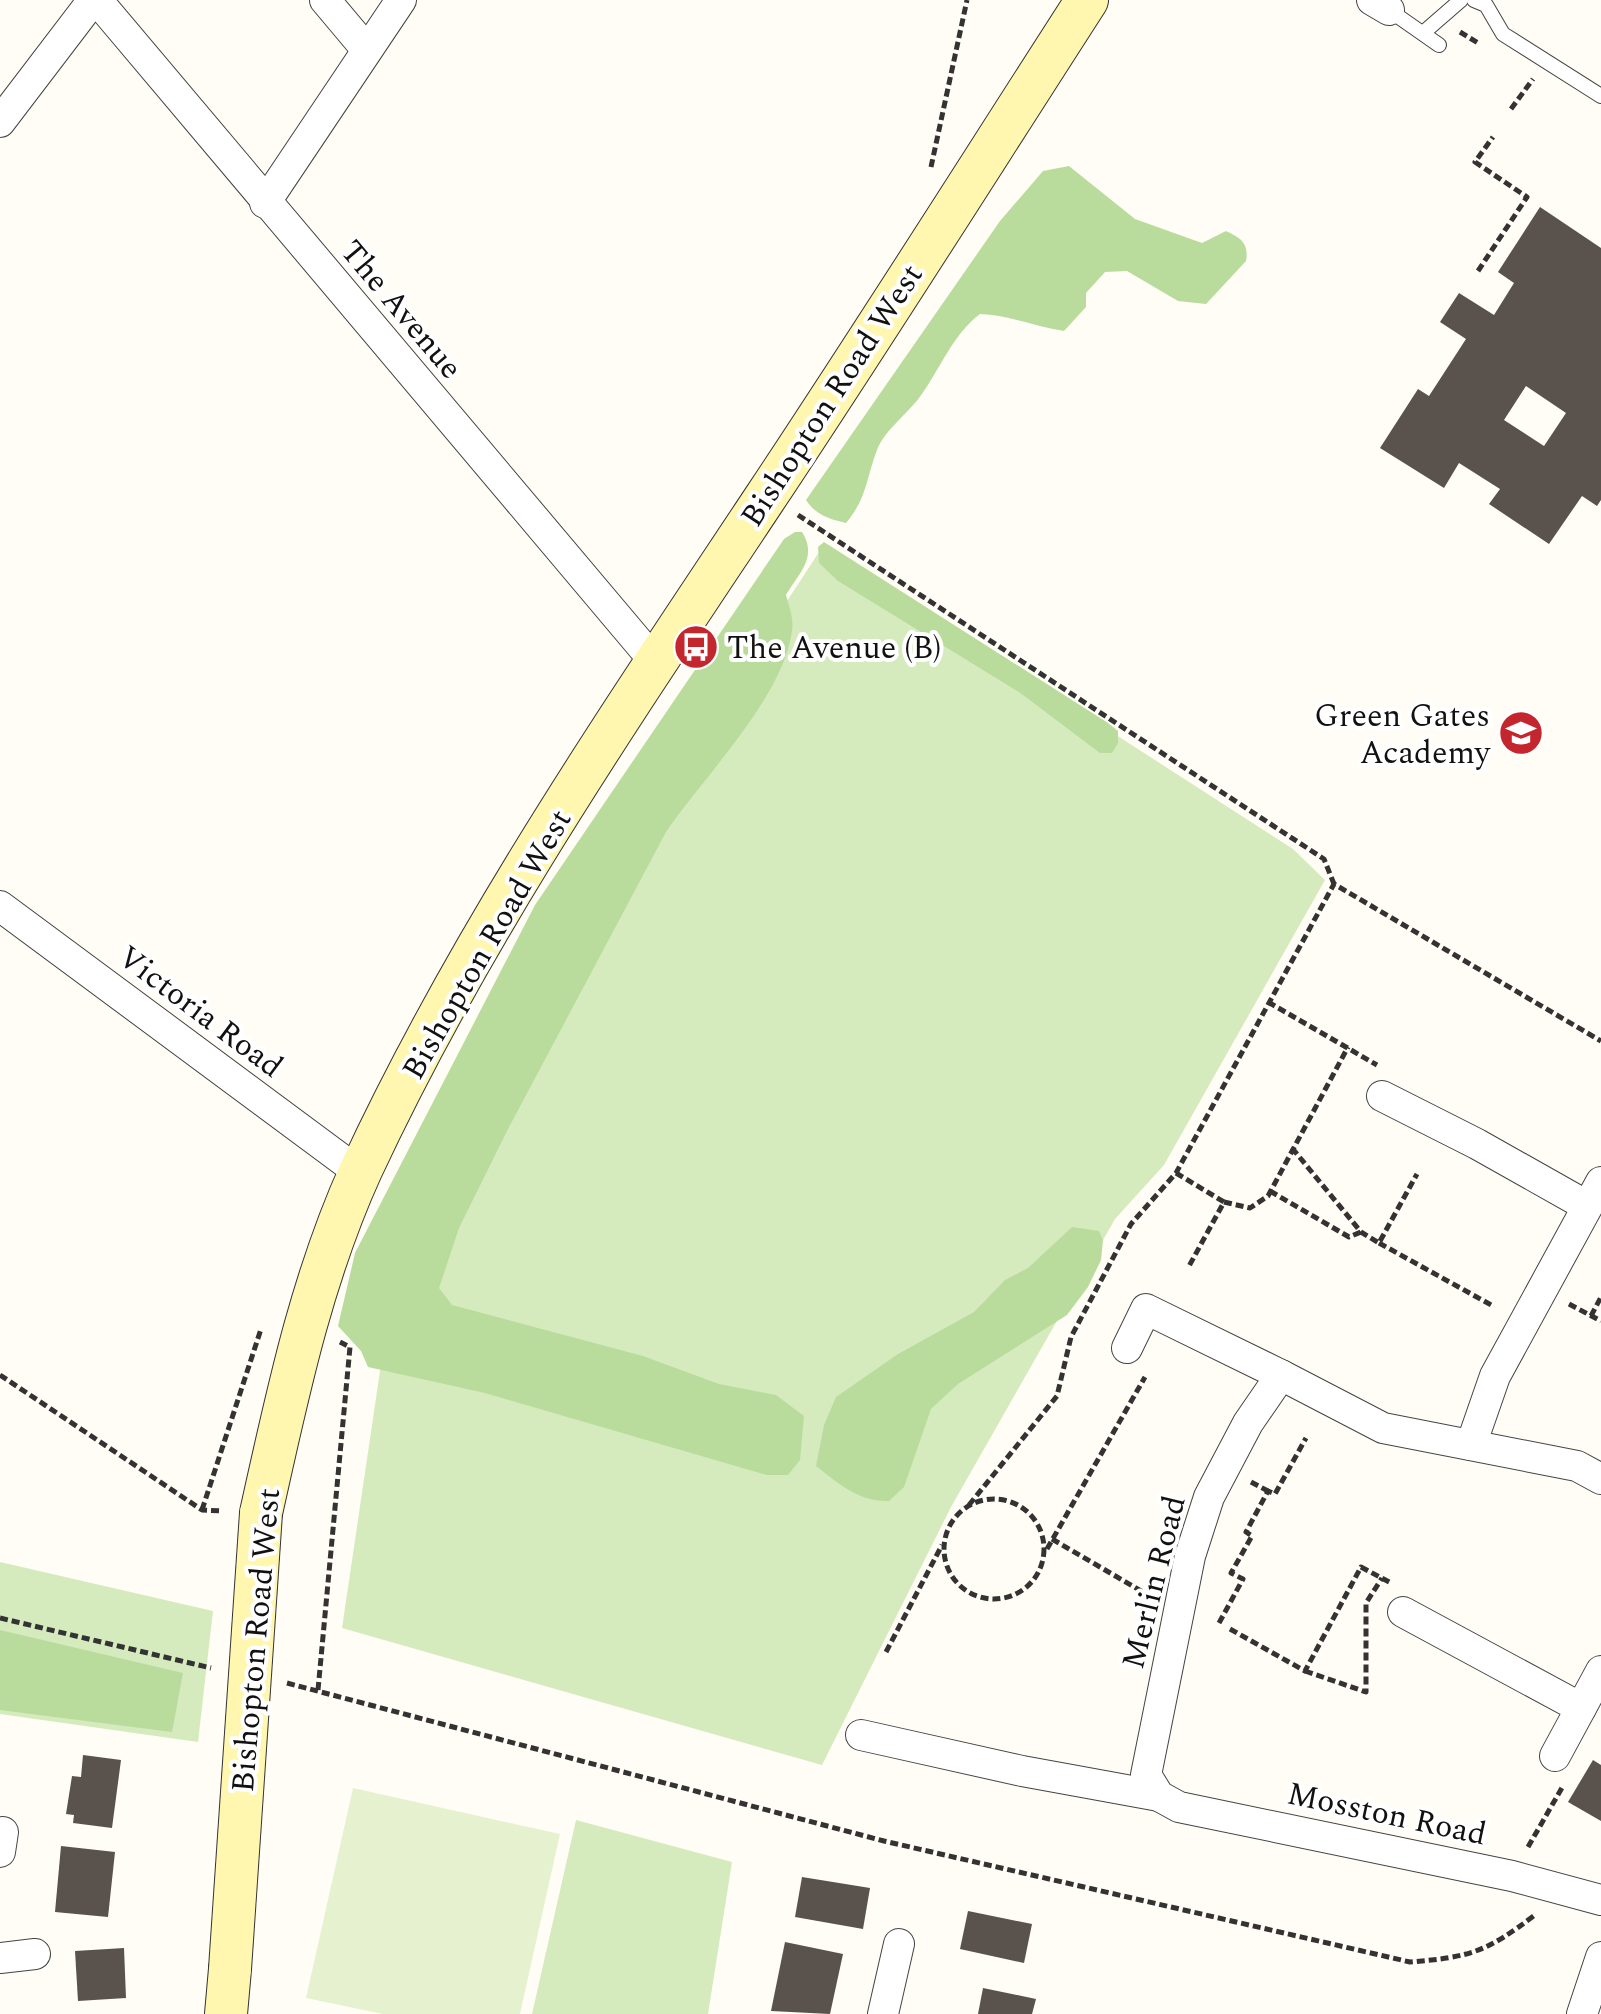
<svg xmlns="http://www.w3.org/2000/svg" width="1601" height="2014" font-family="Spectral,serif">
<style>
.green{fill:#d5ebbd}
.forest{fill:#b9dc9c}
.pitch{fill:#e6f2cf}
.building{fill:#5a524d;fill-rule:evenodd}
.lines{fill:none;stroke-linecap:round;stroke-linejoin:round}
.lane-casing{stroke:#444;stroke-width:16}
.street-casing{stroke:#444;stroke-width:32}
.secondary-casing{stroke:#333;stroke-width:44}
.path{stroke:#333;stroke-width:5;stroke-dasharray:8 4;stroke-linecap:butt}
.lane{stroke:#fff;stroke-width:14}
.street{stroke:#fff;stroke-width:30}
.secondary{stroke:#fff6b0;stroke-width:42}
.secondary-bridge-casing{stroke:#333;stroke-width:44;stroke-linecap:butt}
.secondary-bridge{stroke:#fff6b0;stroke-width:42}
.labels{text-anchor:middle;stroke-width:8;stroke-linejoin:round;paint-order:stroke}
.street-label{font-size:32px;fill:#111;stroke:#fff}
.poi-label{font-size:32px;fill:#111;stroke:#fff;text-anchor:start}
</style>
<rect width="100%" height="100%" fill="#fffdf5"/>
<g class="green">
<polygon points="823,546 1293,849 1325,880 1164,1165 1115,1219 951,1507 822,1765 342,1628 392,1290 544,972"/>
<polygon points="0,1562 213,1611 198,1742 0,1714"/>
<polygon points="576,1820 732,1862 708,2014 532,2014"/>
</g>
<g class="forest">
<path d="M1069,166L1135,219L1202,243L1226,231C1241,238 1249,243 1246,261L1206,304L1178,301L1127,271L1105,272L1086,293V307L1064,331C1036,327 1009,315 980,314C952,335 940,370 919,398C907,414 884,431 877,450C866,479 867,498 846,523C829,519 816,515 806,500L1000,221L1043,171Z"/>
<path d="M795,532H802C818,557 799,573 786,595C789,606 794,619 792,631C783,698 704,776 666,832L507,1131L459,1228L439,1288L452,1305L643,1356L719,1384L776,1395L804,1416L800,1460L788,1475H767L485,1393L368,1367L361,1351L338,1326L355,1253L535,905L784,539Z"/>
<polygon points="824,542 1108,723 1118,731 1118,743 1112,753 1100,753 1019,692 838,581 819,563 818,547"/>
<path d="M1072,1227L1099,1231L1103,1240L1101,1260L1088,1287L1067,1315L958,1384L931,1409L904,1487L889,1501C859,1502 839,1484 816,1466L824,1425L836,1397L898,1354L974,1312L1005,1280L1028,1268Z"/>
<polygon points="0,1630 183,1673 172,1732 0,1710"/>
</g>
<polygon class="pitch" points="353,1788 560,1834 520,2014 383,2014 306,1998"/>
<g class="building">
<path d="M1540,207L1601,248V500L1597,506L1582,496L1549,544L1489,504L1500,489L1459,463L1444,488L1380,448L1418,389L1429,396L1466,339L1440,322L1459,293L1494,315L1514,283L1498,272ZM1526,386L1566,413L1544,446L1504,420Z"/>
<polygon points="83,1755 121,1760 112,1828 73,1823 74,1815 66,1814 72,1776 81,1777"/>
<polygon points="1593,1760 1601,1765 1601,1821 1568,1802"/>
<polygon points="61,1846 115,1852 108,1917 55,1912"/>
<polygon points="802,1877 870,1888 863,1929 795,1917"/>
<polygon points="968,1911 1032,1924 1024,1963 960,1949"/>
<polygon points="785,1942 843,1954 830,2014 771,2011"/>
<polygon points="124,1948 126,1998 78,2001 75,1951"/>
<polygon points="983,1988 1036,1999 1032,2014 978,2014"/>
</g>
<g class="lines">
<g class="lane-casing">
<g id="lane">
<polyline points="1474,0 1486,5 1503,34 1601,96"/>
<polyline points="1389,10 1439,45"/>
<polyline points="1423,33 1461,0"/>
</g>
</g>
<g class="street-casing">
<g id="street">
<polyline points="97,0 656,663"/>
<polyline points="325,0 367,50"/>
<polyline points="1372,0 1389,10"/>
<polyline points="0,122 93,0"/>
<polyline points="265,203 401,0"/>
<polyline points="0,906 360,1173"/>
<polyline points="1382,1096 1477,1144 1587,1206"/>
<polyline points="1127,1348 1146,1309 1281,1375"/>
<polyline points="1471,1445 1495,1376 1601,1182"/>
<polyline points="1601,1479 1577,1466 1383,1428 1281,1375 1248,1423 1209,1497 1190,1556 1146,1775 1159,1796 1179,1807 1512,1876 1601,1900"/>
<polyline points="1403,1612 1581,1708"/>
<polyline points="861,1735 1022,1771 1159,1796"/>
<polyline points="1555,1756 1601,1671"/>
<polyline points="0,1852 3,1832"/>
<polyline points="0,1958 35,1954"/>
<polyline points="883,2014 899,1944"/>
<polyline points="1582,2014 1601,1957"/>
</g>
</g>
<g class="secondary-casing">
<g id="secondary">
<path d="M261,1513C287,1396 311,1280 361,1170C471,933 621,715 765,498C875,333 980,166 1087,0"/>
<polyline points="226,2014 230,1969"/>
</g>
</g>
<g class="path">
<polyline points="1460,32 1478,43"/>
<polyline points="1511,109 1533,79"/>
<polyline points="931,167 967,0"/>
<polyline points="1478,271 1527,197 1475,162 1493,137"/>
<polyline points="798,515 1324,859 1334,884"/>
<polyline points="1268,1002 1377,1065"/>
<polyline points="1292,1148 1361,1232 1379,1243 1417,1174"/>
<polyline points="1176,1173 1224,1202 1188,1268"/>
<polyline points="1270,1191 1349,1237 1361,1232"/>
<polyline points="1224,1202 1250,1208 1268,1196 1348,1047"/>
<polyline points="1379,1243 1493,1306"/>
<polyline points="1569,1304 1601,1321"/>
<polyline points="1591,1316 1601,1297"/>
<polyline points="0,1375 202,1510 222,1511"/>
<polyline points="1251,1482 1268,1491"/>
<circle cx="994" cy="1549" r="50"/>
<polyline points="969,1505 1057,1396 1071,1337 1131,1224 1176,1173 1334,884 1601,1041"/>
<polyline points="202,1510 261,1329"/>
<polyline points="1052,1539 1148,1595"/>
<polyline points="1047,1549 1145,1377"/>
<polyline points="0,1618 211,1668"/>
<polyline points="1219,1623 1243,1579 1231,1573 1252,1536 1246,1532 1268,1491 1275,1494 1306,1438"/>
<polyline points="1230,1629 1305,1671 1361,1567 1391,1583"/>
<polyline points="886,1652 942,1545"/>
<polyline points="1305,1671 1366,1692 1366,1603 1382,1578"/>
<path d="M287,1683L884,1841L1410,1962C1471,1957 1486,1952 1535,1915"/>
<polyline points="318,1690 350,1347 340,1342"/>
<polyline points="1528,1847 1563,1786"/>
</g>
<use href="#lane" class="lane"/>
<use href="#street" class="street"/>
<use href="#secondary" class="secondary"/>
<g class="secondary-bridge-casing">
<polyline id="secondary-bridge" points="230,1969 261,1513"/>
</g>
<use href="#secondary-bridge" class="secondary-bridge"/>
</g>
<defs>
<g id="bus-disc" transform="scale(2.3)"><circle r="9.5" fill="#c4262e" stroke="#fff"/><path d="M-5-6H5V4H4V6H2V4H-2V6H-4V4H-5ZM-3.5-4V0h7V-4ZM-3.5 1.2v1.5H-2V1.2ZM2 1.2v1.5H3.5V1.2Z" fill="#fff"/></g>
<g id="school-disc" transform="scale(2.3)"><circle r="9.5" fill="#c4262e" stroke="#fff"/><path d="M0-5L7-2L0 1L-7-2ZM-4 1L0 2.5L4 1V4Q0 6-4 4Z" fill="#fff"/></g>
</defs>
<g fill-rule="evenodd">
<use href="#bus-disc" x="696" y="647"/>
<use href="#school-disc" x="1521" y="733"/>
</g>
<g class="labels">
<g class="street-label">
<text transform="translate(402 309) rotate(50)" y="11">The Avenue</text>
<text transform="translate(831 395) rotate(-57)" y="11">Bishopton Road West</text>
<text transform="translate(486 944) rotate(-60)" y="11">Bishopton Road West</text>
<text transform="translate(201 1011) rotate(37)" y="11">Victoria Road</text>
<text transform="translate(1153 1582) rotate(-76)" y="11">Merlin Road</text>
<text transform="translate(255 1640) rotate(-85)" y="11">Bishopton Road West</text>
<text transform="translate(1387 1813) rotate(12)" y="11">Mosston Road</text>
</g>
<g class="poi-label">
<text x="727" y="658">The Avenue (B)</text>
<text x="1490" y="726" text-anchor="end">Green Gates<tspan x="1490" dy="37">Academy</tspan></text>
</g>
</g>
</svg>
